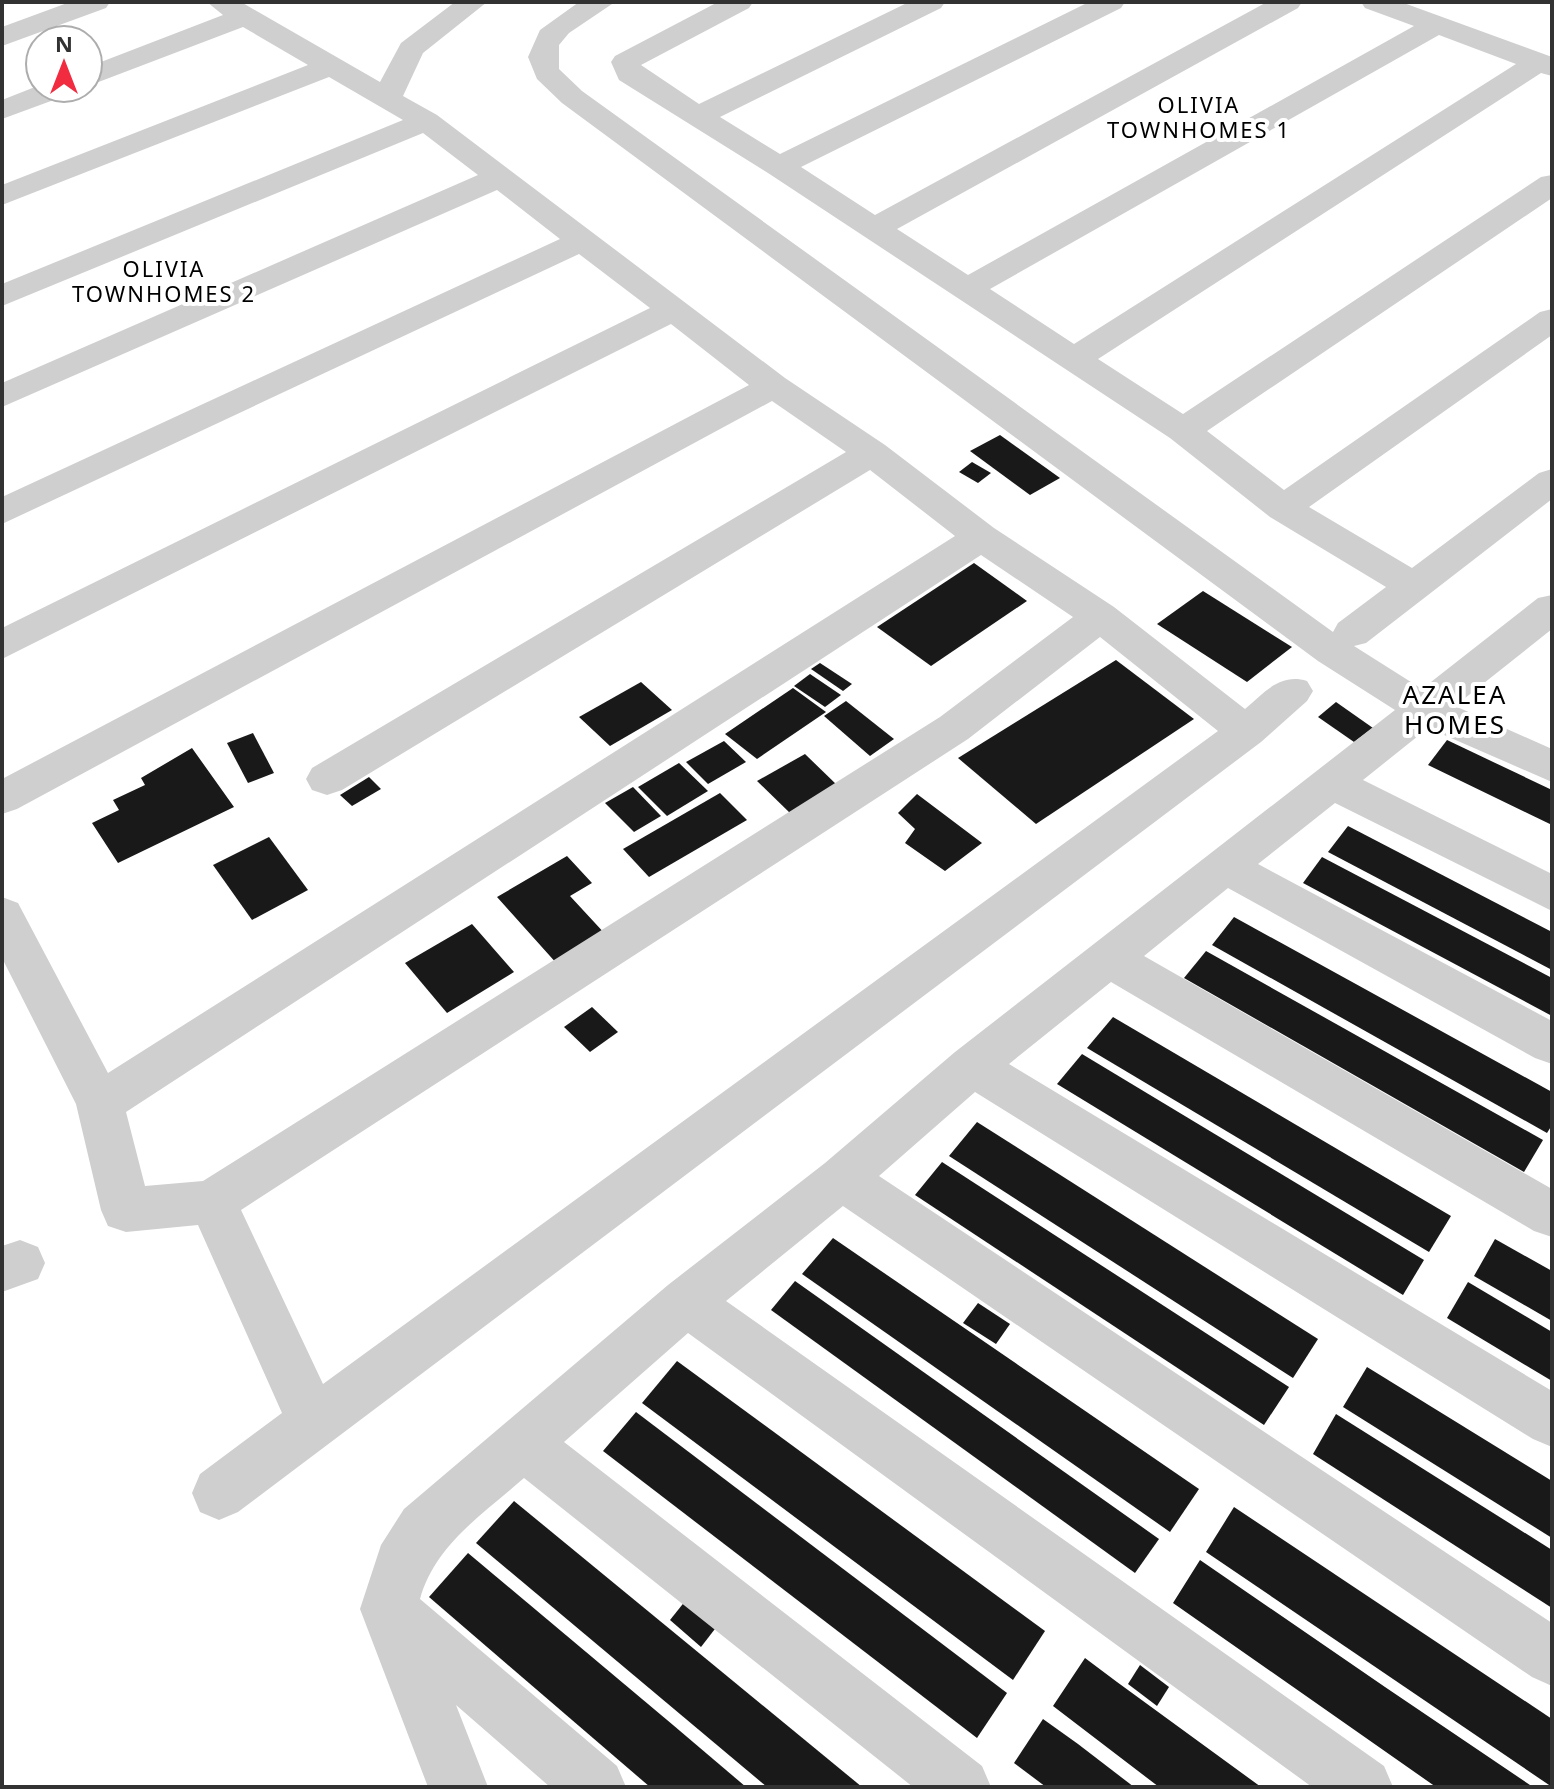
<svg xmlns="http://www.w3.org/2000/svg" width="1554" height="1789" font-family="'Noto Sans',sans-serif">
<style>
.building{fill:#191919}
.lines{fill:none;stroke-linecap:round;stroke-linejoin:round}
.minor{fill:#cfcfcf;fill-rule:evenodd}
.labels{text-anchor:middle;stroke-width:8;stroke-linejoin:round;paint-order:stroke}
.far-neighbourhood-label{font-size:22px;letter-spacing:2px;fill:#000;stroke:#fff}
.neighbourhood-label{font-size:26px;letter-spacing:2px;fill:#000;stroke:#fff}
</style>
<rect width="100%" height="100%" fill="#fff"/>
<g class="building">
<polygon points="1000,435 1060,478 1030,495 970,451"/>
<polygon points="972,462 991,473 978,483 959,472"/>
<polygon points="974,563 1027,601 931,666 877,627"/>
<polygon points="1203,591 1292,647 1247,682 1157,624"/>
<polygon points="1116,660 1194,719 1036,824 958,758"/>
<polygon points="820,663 852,684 843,691 811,669"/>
<polygon points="810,674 841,695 825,707 794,686"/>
<polygon points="641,682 672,710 610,746 579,717"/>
<polygon points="793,688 826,712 757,759 725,734"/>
<polygon points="846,701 894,739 870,756 824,716"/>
<polygon points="1336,702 1373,728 1354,742 1318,717"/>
<polygon points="253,733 274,773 248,783 227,743"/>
<polygon points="1447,740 1552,790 1552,825 1428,765"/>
<polygon points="724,741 746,762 708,784 686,762"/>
<polygon points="192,748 234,807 118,863 92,823 119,810 113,800 145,785 141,778"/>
<polygon points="805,754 839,787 791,814 757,781"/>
<polygon points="679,763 708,791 667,816 638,787"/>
<polygon points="369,777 381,789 352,806 340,795"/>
<polygon points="633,787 661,816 634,832 605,803"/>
<polygon points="720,793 747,820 649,877 623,849"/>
<polygon points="917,794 982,843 945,871 905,843 915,829 898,813"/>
<polygon points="1348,826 1552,932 1552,970 1328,852"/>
<polygon points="269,837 308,890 252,920 213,865"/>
<polygon points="567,856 592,883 570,896 607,936 558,965 497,897"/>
<polygon points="1322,857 1552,978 1552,1016 1303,883"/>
<polygon points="1234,917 1552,1092 1552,1125 1547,1133 1212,945"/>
<polygon points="472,924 514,972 447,1013 405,963"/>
<polygon points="1206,951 1543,1140 1524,1172 1184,978"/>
<polygon points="592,1007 618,1032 590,1052 564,1027"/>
<polygon points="1113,1017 1451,1216 1429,1252 1087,1048"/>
<polygon points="1082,1054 1424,1260 1403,1295 1057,1084"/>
<polygon points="977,1122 1318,1339 1293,1378 949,1156"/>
<polygon points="942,1162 1289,1387 1264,1425 915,1195"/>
<polygon points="833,1238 1199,1489 1170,1532 802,1274"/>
<polygon points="1495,1239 1552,1271 1552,1321 1474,1276"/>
<polygon points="795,1281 1159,1539 1135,1573 771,1310"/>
<polygon points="1468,1282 1552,1332 1552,1381 1447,1318"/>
<polygon points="978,1303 1010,1324 996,1344 963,1323"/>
<polygon points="677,1361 1045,1631 1013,1680 642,1403"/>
<polygon points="1367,1367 1552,1481 1552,1538 1343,1407"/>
<polygon points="636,1412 1007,1693 977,1738 603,1451"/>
<polygon points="1336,1414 1552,1550 1552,1608 1313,1454"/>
<polygon points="514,1501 716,1667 862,1787 767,1787 476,1543"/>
<polygon points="1234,1507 1552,1719 1552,1787 1206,1552"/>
<polygon points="468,1553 673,1725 746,1787 650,1787 429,1597"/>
<polygon points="1200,1560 1385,1687 1533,1787 1436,1787 1173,1603"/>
<polygon points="686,1600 718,1625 701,1647 670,1620"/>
<polygon points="1085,1658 1117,1682 1261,1787 1159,1787 1053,1706"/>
<polygon points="1140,1665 1169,1687 1157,1706 1128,1684"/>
<polygon points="1043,1719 1078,1744 1134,1787 1046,1787 1014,1763"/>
</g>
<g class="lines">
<g class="minor">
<polygon points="70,2 110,2 106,8 2,46 2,27"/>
<path d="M207,2H241L380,82L401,43L455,2H487L423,53L403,96L437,115L785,378L885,445L994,528L1114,607L1245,709C1265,692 1280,673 1307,681L1313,691L1307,701L1261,742L238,1512L219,1520L200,1512L192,1493L200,1474L282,1413L198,1225L126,1232L108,1226L101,1210L76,1104L2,958V897L18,903L108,1073L955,536L870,470L342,790L327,795L312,790L306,779L312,768L846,452L772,401L17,809L2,814V779L749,385L671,324L2,659V628L650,308L579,254L2,524V497L560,239L497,190L2,407V383L478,175L423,133L2,306V284L403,120L329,77L2,205V185L308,65L243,27L88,86V67L223,15ZM981,555L1073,617L940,717L203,1181L145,1186L126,1112ZM1100,637L1218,731L323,1384L241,1210L968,739Z"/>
<path d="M579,2H615L569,33L559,45V69L582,91L1333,632L1338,623L1386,587L1270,517L1170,438L768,173L619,80L611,62L615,56L718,2H753L749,8L641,65L699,104L909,2H945L941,8L720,117L780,154L1089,2H1125L1121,8L801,167L875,215L1267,2H1302L1298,8L897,229L968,275L1414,26L1365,8L1361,2H1401L1552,57V76L1541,73L1098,359L1183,414L1541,177L1552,175V198L1207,431L1284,490L1540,312L1552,309V335L1309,507L1412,568L1539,473L1552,469V499L1366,643L1354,646L1422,689L1538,598L1552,595V629L1455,706L1552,749V782L1428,728L1363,780L1552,874V911L1335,803L1258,864L1552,1021V1064L1535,1058L1228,888L1144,956L1552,1189V1237L1534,1231L1111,982L1009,1064L1552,1391V1447L1533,1439L975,1092L879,1176L1552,1623V1686L1532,1677L843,1206L726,1301L1384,1766L1393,1787H1312L688,1333L564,1442L982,1766L991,1787H913L524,1478C483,1514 435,1545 420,1599L617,1766L626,1787H550L456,1705L488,1787H428L360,1609L381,1545L404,1509L668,1285L825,1163L955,1052L1395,710L1318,661L562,103L537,79L528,57L540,30ZM1439,35L1516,64L1074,344L990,289Z"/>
<polygon points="40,85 75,88 70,94 2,119 2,100"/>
<polygon points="20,1240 38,1247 45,1263 38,1279 2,1292 2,1246"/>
</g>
</g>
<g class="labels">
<g class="far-neighbourhood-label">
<text x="1199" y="113">OLIVIA<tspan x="1199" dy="25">TOWNHOMES 1</tspan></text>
<text x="164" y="277">OLIVIA<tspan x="164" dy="25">TOWNHOMES 2</tspan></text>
</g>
<g class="neighbourhood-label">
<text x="1455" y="704">AZALEA<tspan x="1455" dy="30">HOMES</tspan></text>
</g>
</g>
<rect width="1554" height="1789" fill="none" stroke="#323232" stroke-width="8"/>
<g transform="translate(64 64)"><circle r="38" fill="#ffffff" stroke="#adadad" stroke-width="2"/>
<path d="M0-6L14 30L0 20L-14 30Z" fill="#f12c40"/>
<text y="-12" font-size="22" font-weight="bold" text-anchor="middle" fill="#323232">N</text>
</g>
</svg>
